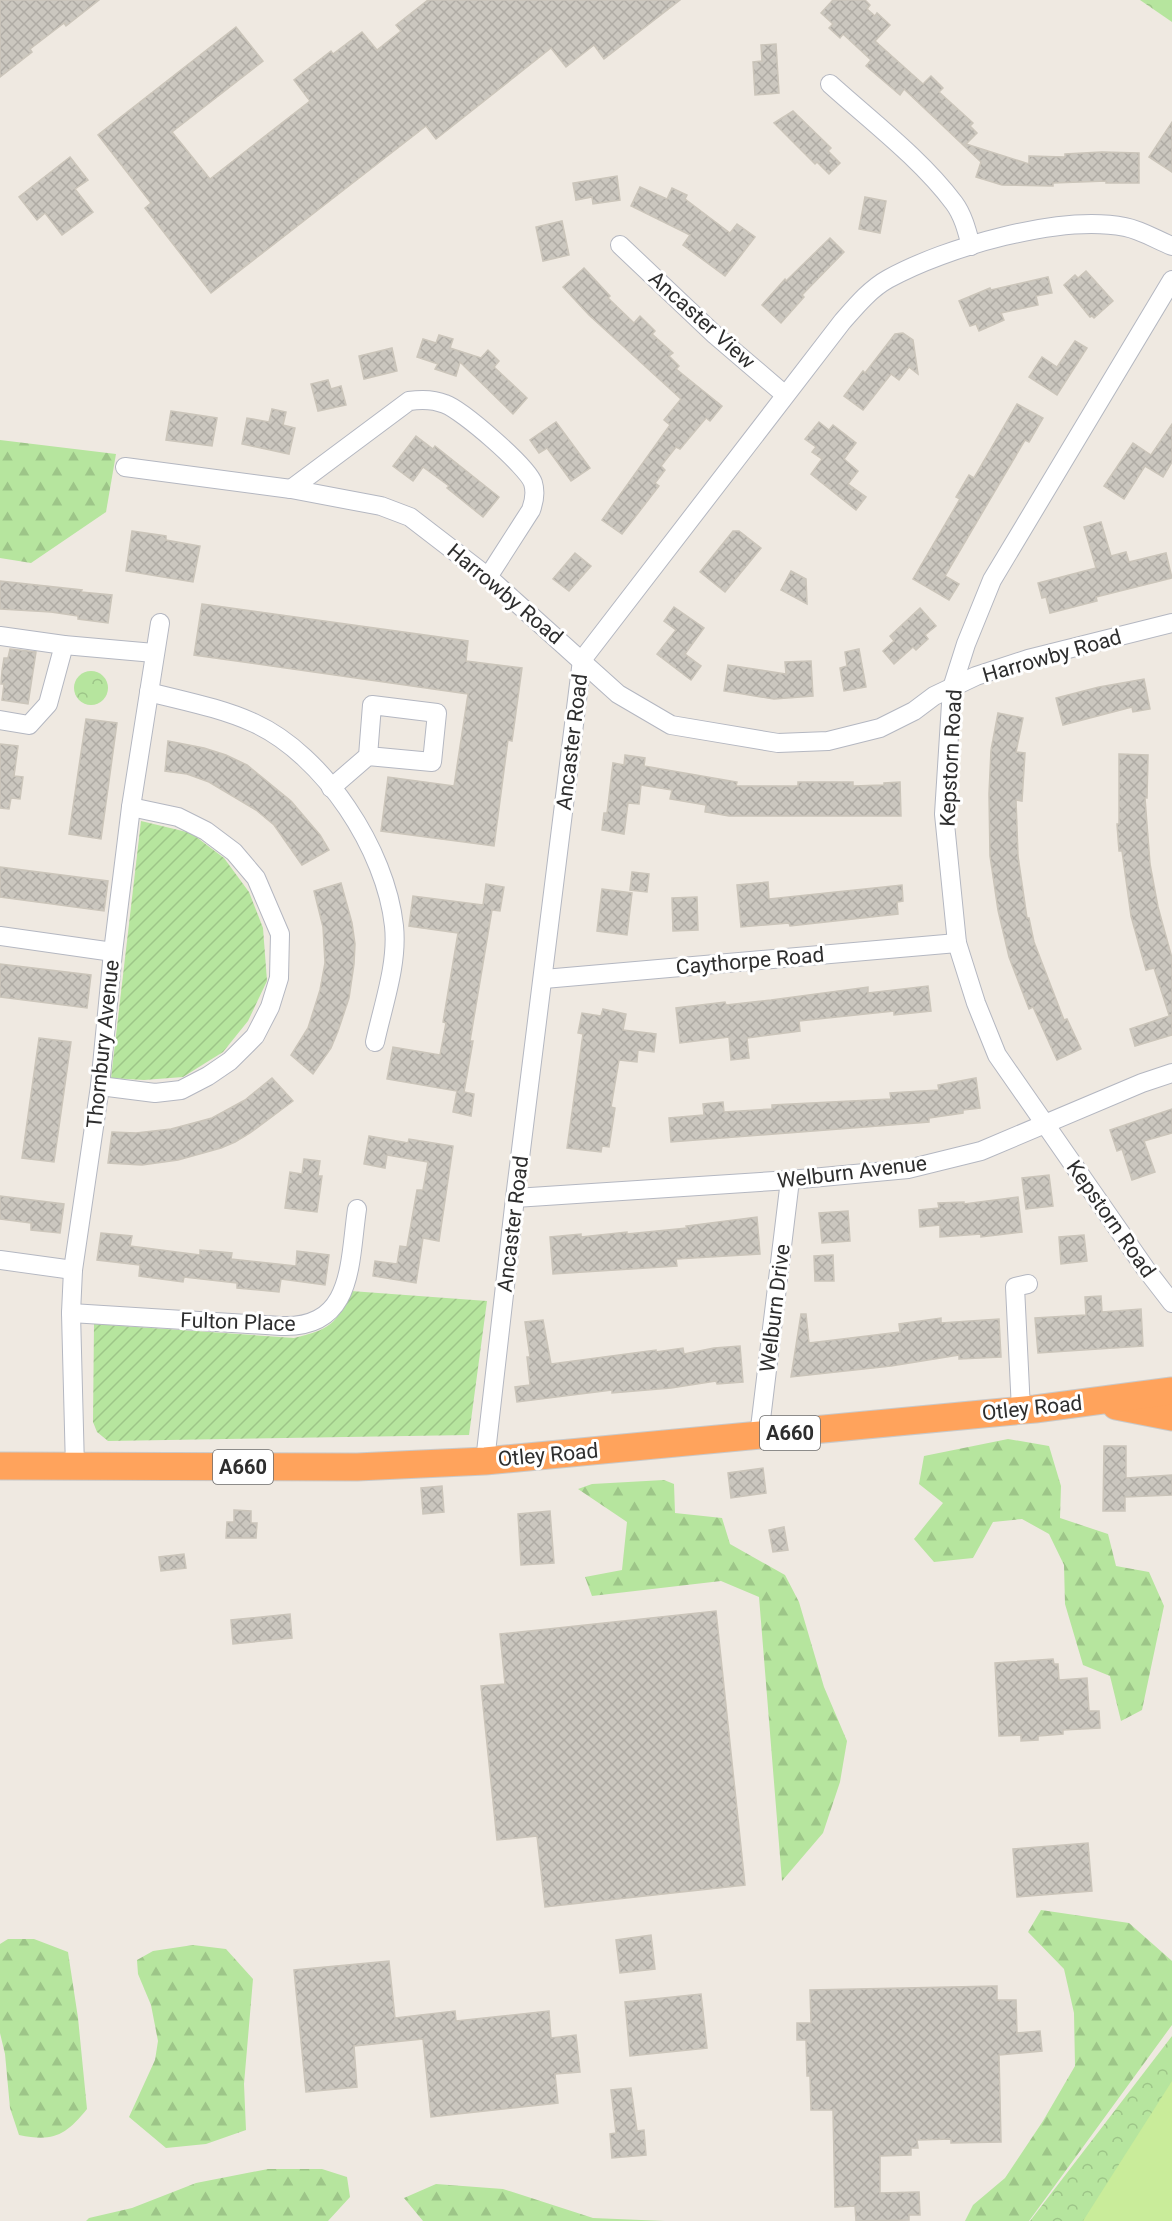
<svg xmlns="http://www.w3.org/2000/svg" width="1172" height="2221" font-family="Roboto,sans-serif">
<defs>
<pattern id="forest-firs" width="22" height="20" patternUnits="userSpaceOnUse" patternTransform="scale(1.5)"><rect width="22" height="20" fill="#b6e59e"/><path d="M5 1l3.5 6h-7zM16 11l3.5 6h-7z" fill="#9dc588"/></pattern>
<pattern id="park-crowns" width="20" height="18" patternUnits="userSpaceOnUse" patternTransform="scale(1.5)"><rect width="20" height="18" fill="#b6e59e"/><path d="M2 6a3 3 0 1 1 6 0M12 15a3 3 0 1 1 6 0" fill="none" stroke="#9dc588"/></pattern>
<pattern id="garden-furrows" width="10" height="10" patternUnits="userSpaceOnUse" patternTransform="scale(1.5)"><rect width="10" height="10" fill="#b6e59e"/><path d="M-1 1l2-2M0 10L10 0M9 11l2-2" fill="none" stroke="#9dc588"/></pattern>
<pattern id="building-cross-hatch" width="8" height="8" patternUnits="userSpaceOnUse" patternTransform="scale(1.5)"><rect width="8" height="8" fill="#cbc7bf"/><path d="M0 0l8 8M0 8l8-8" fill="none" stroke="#afaba4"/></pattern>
</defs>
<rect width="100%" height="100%" fill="#efe9e1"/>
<g fill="url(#forest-firs)">
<polygon points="0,440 116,454 106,512 31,563 0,558"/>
<polygon points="1008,1439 1049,1446 1061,1486 1060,1518 1108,1534 1116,1566 1149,1572 1164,1606 1142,1710 1121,1721 1110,1676 1083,1665 1065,1604 1064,1565 1049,1534 1022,1519 993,1522 973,1558 934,1562 914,1539 943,1503 919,1484 924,1456"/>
<polygon points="664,1480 674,1484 675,1513 722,1518 730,1544 785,1575 799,1602 824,1687 847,1741 840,1782 823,1833 782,1881 759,1597 721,1581 592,1596 585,1577 622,1570 627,1522 578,1489 592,1484"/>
<polygon points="1041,1910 1129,1923 1172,1961 1172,2025 1029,2221 965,2221 973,2205 1005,2178 1043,2121 1075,2066 1074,2013 1064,1969 1028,1932"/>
<path d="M 8,1939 L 34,1939 L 68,1952 L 78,2018 L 87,2109 C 65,2136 53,2142 19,2135 L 10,2108 L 5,2054 L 0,2033 L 0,1944 Z"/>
<polygon points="193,1945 226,1949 253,1979 244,2084 246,2130 206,2144 166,2148 129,2117 155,2060 158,2041 151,2005 138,1974 137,1960 153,1951"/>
<polygon points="268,2169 322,2169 347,2177 350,2197 328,2221 86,2221 89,2218 132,2208 196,2183"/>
<polygon points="436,2184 503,2189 593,2218 665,2221 423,2221 404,2198"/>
</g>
<g fill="url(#park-crowns)">
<polygon points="1140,0 1172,0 1172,22"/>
<circle cx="91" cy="688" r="17"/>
<polygon points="1172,2036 1172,2221 1030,2221"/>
</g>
<g fill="url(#garden-furrows)">
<polygon points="141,821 191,833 224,858 249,892 263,928 267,981 248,1021 223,1052 183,1077 144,1080 111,1078"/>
<path d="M 351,1291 L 487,1301 L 469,1435 L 108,1441 L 97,1432 L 93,1422 L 94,1324 L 294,1338 C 328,1330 337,1325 351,1291 Z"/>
</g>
<polygon fill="#c9ec9a" points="1172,2081 1172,2221 1083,2221"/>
<g fill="url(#building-cross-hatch)" stroke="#cbc5ba" stroke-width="1.5">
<polygon points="0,0 99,0 66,26 64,23 30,49 32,52 0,77"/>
<polygon points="428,0 680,0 604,59 594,45 566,67 551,48 436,139 426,126 211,293 145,208 151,203 98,135 236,27 263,61 172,132 210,179 310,101 294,80 331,51 333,54 362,32 377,50 401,31 396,25"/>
<polygon points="833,0 865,0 870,5 867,9 875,16 877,13 890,25 875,41 923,84 931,76 943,88 939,92 973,123 970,126 977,133 966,144 1029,164 1029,156 1065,157 1065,154 1102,152 1139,153 1139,183 1106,183 1106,181 1053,183 1053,186 1002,185 976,177 981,162 904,89 900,95 866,66 871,60 843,34 840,38 829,28 833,24 821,13"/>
<polygon points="776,44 779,93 755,95 753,62 762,61 761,45"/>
<polygon points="793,111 831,148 828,151 840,163 829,174 817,162 815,164 774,123"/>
<polygon points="1172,122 1172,172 1149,157"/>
<polygon points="70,157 88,180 75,189 93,212 62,235 45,213 37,220 19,197"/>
<polygon points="617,176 620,200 593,204 592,197 576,200 573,183"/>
<polygon points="640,187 667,199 672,188 687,195 685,199 730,233 737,224 755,237 725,276 683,245 690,235 631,206"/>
<polygon points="865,197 886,201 880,233 859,229"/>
<polygon points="562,221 569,255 543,261 536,227"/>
<polygon points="830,238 844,252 802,295 804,297 781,323 762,305 785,279 786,281"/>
<polygon points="584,268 610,296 608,298 634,323 640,316 655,331 652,334 673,353 669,356 679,366 676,369 722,406 710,421 706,418 680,449 676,447 661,466 665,470 655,483 659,486 622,534 602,520 670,425 664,420 681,399 589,315 563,287"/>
<polygon points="1086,271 1113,301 1094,318 1092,316 1090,317 1064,285 1075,275 1078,278"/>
<polygon points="1048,277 1052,293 1036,296 1038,305 1001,313 1004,320 979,331 976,324 970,326 959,301 990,288 991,290"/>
<polygon points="903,333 913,340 918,374 909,367 899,380 891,374 863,410 844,396 863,371 865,373 895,334"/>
<polygon points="439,335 453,339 450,348 481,358 488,350 499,361 494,367 527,398 513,414 460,362 456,376 435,369 438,364 417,357 423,339 436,343"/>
<polygon points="1075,341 1087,348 1057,395 1029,377 1042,357 1057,367"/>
<polygon points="392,348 397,371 364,379 359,356"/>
<polygon points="328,380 331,389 341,386 346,405 318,411 311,384"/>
<polygon points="1017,404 1043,418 1029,442 1025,440 945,576 959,584 949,600 913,579 960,499 956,497 969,475 974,478"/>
<polygon points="272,409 286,412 283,425 295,428 289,454 242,444 247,418 269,422"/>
<polygon points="171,411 217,418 212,446 166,440"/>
<polygon points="556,422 590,468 571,481 547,448 539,453 530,440"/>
<polygon points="819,422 829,430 833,425 856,443 844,459 858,471 848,484 866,497 856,510 811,474 822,459 812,452 816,447 805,439"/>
<polygon points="1172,424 1172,462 1163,477 1145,466 1124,499 1104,486 1133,443 1151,455"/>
<polygon points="416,436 433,449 435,446 499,497 483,517 447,488 449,486 423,467 413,481 393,466"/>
<polygon points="1101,522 1111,556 1126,552 1129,562 1166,553 1172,578 1096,597 1097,601 1050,613 1046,597 1042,598 1038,583 1096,568 1084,527"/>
<polygon points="132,531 166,536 166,540 200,546 193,582 126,571"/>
<polygon points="733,531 739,531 761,548 725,592 700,572"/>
<polygon points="575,553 591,566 569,591 553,579"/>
<polygon points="791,571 806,579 807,604 781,590"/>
<polygon points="0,581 82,590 81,592 112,595 108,623 78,619 78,616 51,612 0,609"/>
<polygon points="202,604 468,641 466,661 522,668 512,741 508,740 494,846 381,831 388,777 454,786 468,694 194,655"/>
<polygon points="674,607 704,628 685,654 701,666 691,680 657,654 676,630 664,621"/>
<polygon points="920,608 936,626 925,635 928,639 916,650 913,647 894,664 883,651 894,641 890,636"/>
<polygon points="10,649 36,652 28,704 2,700 4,684 1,684 2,671 4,658 8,658"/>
<polygon points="859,649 866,687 844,691 840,668 847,666 845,652"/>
<polygon points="811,661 813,696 774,699 724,691 728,665 786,674 785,662"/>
<polygon points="1144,679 1150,709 1133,712 1132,707 1063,725 1056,698 1099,687"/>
<polygon points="998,713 1023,718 1016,752 1025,753 1022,801 1016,800 1018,856 1027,918 1029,918 1034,942 1064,1020 1067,1019 1081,1049 1057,1060 1033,1007 1029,1009 1009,957 998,910 990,856 989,794 991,750"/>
<polygon points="86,719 117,723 101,839 69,834"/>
<polygon points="168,741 204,748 226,755 247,765 291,801 320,835 329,850 302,865 274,825 256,810 209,782 187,774 165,771"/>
<polygon points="0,744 18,746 14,776 23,777 20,799 11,798 9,809 0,808"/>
<polygon points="1119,754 1148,755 1147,798 1145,798 1150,864 1158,907 1172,958 1172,1015 1169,1015 1154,968 1146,970 1131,916 1122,851 1119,851 1117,824 1119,824"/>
<polygon points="625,755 645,758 644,766 737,782 736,786 798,786 798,782 853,782 853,786 884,785 884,783 900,782 901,816 729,816 705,812 706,805 670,799 672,790 641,785 639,804 628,803 624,834 602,830 604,813 607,813 613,763 624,765"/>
<polygon points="0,867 108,881 104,911 0,897"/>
<polygon points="632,872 649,874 647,892 630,890"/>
<polygon points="768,882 769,899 902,885 903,901 897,902 898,914 790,926 789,923 741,927 737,885"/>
<polygon points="341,883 352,923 355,944 354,964 349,998 338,1031 331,1048 313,1074 291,1055 308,1028 320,990 325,963 323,927 314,891"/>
<polygon points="486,884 504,887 500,911 492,910 470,1041 473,1041 464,1092 474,1094 471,1116 453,1112 457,1091 387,1079 393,1047 440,1055 446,1023 443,1022 458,933 409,926 413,896 483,905"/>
<polygon points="602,889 632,893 627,935 597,931"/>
<polygon points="697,897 698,930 673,931 672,898"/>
<polygon points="0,964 91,975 87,1008 0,997"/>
<polygon points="928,986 931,1011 894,1015 894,1011 799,1021 800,1031 747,1038 749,1058 731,1060 729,1037 680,1043 676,1008 725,1002 726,1005 771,1000 868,987 868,993"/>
<polygon points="603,1009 626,1014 623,1030 656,1034 654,1052 638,1050 637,1062 619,1060 611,1107 615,1108 609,1147 602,1146 601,1152 567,1148 583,1034 578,1033 582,1013 601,1016"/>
<polygon points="1172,1015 1172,1035 1135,1046 1130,1029"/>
<polygon points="39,1038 71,1042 54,1162 22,1158"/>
<polygon points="272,1078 293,1101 250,1133 235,1142 221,1148 178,1160 142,1165 108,1163 112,1132 136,1133 171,1129 212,1118 245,1100"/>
<polygon points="976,1078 980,1108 963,1110 963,1113 929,1118 929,1122 671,1142 669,1118 704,1115 703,1104 723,1102 724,1112 772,1109 772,1105 891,1099 890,1093 939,1090 938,1085"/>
<polygon points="1172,1109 1172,1133 1144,1141 1155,1172 1132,1180 1122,1149 1117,1151 1110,1130"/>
<polygon points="369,1136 408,1143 409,1139 453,1146 439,1241 423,1238 416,1283 373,1276 375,1261 397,1264 400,1246 407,1247 417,1190 423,1190 428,1162 387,1155 385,1168 364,1164"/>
<polygon points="304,1159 320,1161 318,1176 322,1176 317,1212 285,1208 290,1172 302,1174"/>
<polygon points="1049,1175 1053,1206 1026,1209 1022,1178"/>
<polygon points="0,1196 64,1204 60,1233 31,1230 31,1223 0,1219"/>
<polygon points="1018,1197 1022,1232 981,1237 981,1234 940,1237 940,1225 920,1227 919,1210 939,1208 938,1203 964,1202 964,1204"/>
<polygon points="848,1211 850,1241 822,1243 819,1213"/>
<polygon points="757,1217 760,1254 676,1259 677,1266 553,1274 550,1237 581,1234 581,1237 627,1232 627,1234 687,1228 686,1226"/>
<polygon points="101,1233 132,1236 130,1246 200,1255 200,1250 232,1253 231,1259 296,1266 297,1251 329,1255 325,1285 281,1279 279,1292 237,1288 237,1283 184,1277 183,1282 139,1276 140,1265 97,1260"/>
<polygon points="1084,1235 1087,1261 1061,1264 1059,1237"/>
<polygon points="833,1255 834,1281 815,1281 814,1256"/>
<polygon points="1101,1296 1102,1312 1141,1309 1143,1346 1038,1353 1035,1318 1086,1315 1085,1297"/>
<polygon points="801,1314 806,1314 809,1343 900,1332 899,1324 941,1318 941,1323 999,1319 1001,1357 959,1359 959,1355 891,1366 791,1377"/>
<polygon points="543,1320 551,1364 656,1350 656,1352 683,1348 684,1354 714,1348 740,1346 743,1382 717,1384 716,1381 671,1388 612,1393 612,1390 517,1402 515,1387 530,1385 527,1357 530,1357 525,1322"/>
<polygon points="1104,1446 1126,1446 1126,1478 1172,1475 1172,1495 1125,1497 1125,1511 1103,1511"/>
<polygon points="763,1468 766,1493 731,1498 728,1473"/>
<polygon points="442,1486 444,1512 423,1514 421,1488"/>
<polygon points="234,1510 251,1511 251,1523 257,1523 256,1538 226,1538 227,1522 234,1522"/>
<polygon points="550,1511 554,1563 521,1565 518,1514"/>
<polygon points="784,1527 788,1550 773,1552 769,1530"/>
<polygon points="184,1554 186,1568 161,1571 159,1557"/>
<polygon points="716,1611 745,1885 545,1907 537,1836 497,1840 481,1686 505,1684 500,1634"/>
<polygon points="290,1614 292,1638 233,1644 231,1620"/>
<polygon points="1053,1659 1054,1664 1058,1664 1059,1680 1087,1678 1089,1711 1099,1711 1100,1728 1063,1730 1063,1734 1038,1736 1038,1740 1021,1741 1021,1735 999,1736 995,1663"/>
<polygon points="1088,1843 1092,1891 1017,1897 1013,1849"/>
<polygon points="651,1935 655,1969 620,1973 616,1940"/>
<polygon points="389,1961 395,2018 455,2011 456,2021 549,2011 551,2038 576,2035 580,2072 555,2074 558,2103 431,2117 423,2039 354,2046 357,2087 306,2092 294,1970"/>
<polygon points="997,1986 997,2000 1016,2000 1017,2033 1040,2031 1042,2051 999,2055 1001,2142 951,2143 951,2139 917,2140 918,2148 911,2148 911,2155 880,2156 880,2193 919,2192 920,2215 909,2215 909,2220 856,2221 855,2206 835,2207 833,2110 811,2110 810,2076 807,2076 806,2040 797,2040 797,2023 811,2023 810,1990"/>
<polygon points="701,1994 707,2048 630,2056 625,2002"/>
<polygon points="631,2088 637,2131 644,2130 646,2155 612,2158 610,2134 616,2133 611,2090"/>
</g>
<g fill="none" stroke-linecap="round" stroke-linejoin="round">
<defs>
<g id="minor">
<path d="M 830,84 C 871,121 921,159 954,203 C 963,215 967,231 971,246"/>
<polyline points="620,245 715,335 784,394"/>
<polyline points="1172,280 992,580 966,644 952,688 944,814 957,943 976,1003 997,1055 1145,1268 1172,1303"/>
<polyline points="125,467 291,489 381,506 410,517 488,577 618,694 671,725 778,743 828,741 880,728 914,711 934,696 976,676 1028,659 1172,623"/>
<path d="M 291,489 L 409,401 C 422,399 433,399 445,404 C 462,410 528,467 533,483 C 536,493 534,502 531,510 L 488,577"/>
<polyline points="0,636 64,645 154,653"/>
<path d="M 149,692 C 184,701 221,708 254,723 C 324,755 386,850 394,926 C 398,964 383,1005 375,1042"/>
<polyline points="0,720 29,725 48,704 64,645"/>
<polyline points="331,788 368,756 372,705 437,713 432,762 368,756"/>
<polyline points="0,936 113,952"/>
<polyline points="544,979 957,943"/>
<polyline points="100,1086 155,1093 181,1090 208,1076 230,1061 255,1036 270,1007 279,978 280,934 256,878 234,852 206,831 178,817 131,807"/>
<polyline points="515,1198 790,1180 908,1169 981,1151 1142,1083 1172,1073"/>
<polyline points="0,1260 73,1270"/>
<path d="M 71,1313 L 281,1326 C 354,1329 349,1263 357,1209"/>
<polyline points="1021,1410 1015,1287 1028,1284"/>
<polyline points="759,1436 790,1180"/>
<path d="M 485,1461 L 515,1198 L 582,660 L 842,322 C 856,306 870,289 888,279 C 946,247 1061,214 1125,227 C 1141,230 1157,240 1172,246"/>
<polyline points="75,1468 71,1313 73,1270 100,1086 113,952 131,807 160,623"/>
</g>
<g id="highway">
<polyline points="1116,1406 1172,1417"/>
<polyline points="0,1466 357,1467 485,1461 1035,1409 1172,1391"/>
</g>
</defs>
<use href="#minor" stroke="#b4b7c1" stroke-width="20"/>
<use href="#highway" stroke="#c9c9c9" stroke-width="29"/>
<use href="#minor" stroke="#fff" stroke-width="18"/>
<use href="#highway" stroke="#ffa35c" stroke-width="27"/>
</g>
<g text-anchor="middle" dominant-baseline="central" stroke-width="6" stroke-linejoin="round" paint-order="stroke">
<g fill="#fff" stroke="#6d6d6d" stroke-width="1.5">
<rect x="760" y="1416" width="60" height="34" rx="4.5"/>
<rect x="213" y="1450" width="60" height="34" rx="4.5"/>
</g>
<g font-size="20" font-weight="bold" fill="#2e2e2e">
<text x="790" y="1433">A660</text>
<text x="243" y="1467">A660</text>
</g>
<g font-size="21" fill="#2e2e2e" stroke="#fff">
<text transform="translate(702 320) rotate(42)">Ancaster View</text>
<text transform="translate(505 594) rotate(40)">Harrowby Road</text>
<text transform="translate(1052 656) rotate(-16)">Harrowby Road</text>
<text transform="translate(572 742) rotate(-83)">Ancaster Road</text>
<text transform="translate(951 758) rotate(-87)">Kepstorn Road</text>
<text transform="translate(750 961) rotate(-5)">Caythorpe Road</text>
<text transform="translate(103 1044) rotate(-84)">Thornbury Avenue</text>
<text transform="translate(852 1172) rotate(-7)">Welburn Avenue</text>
<text transform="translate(1111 1219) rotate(55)">Kepstorn Road</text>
<text transform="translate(513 1224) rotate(-83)">Ancaster Road</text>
<text transform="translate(775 1308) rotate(-83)">Welburn Drive</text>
<text transform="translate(238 1322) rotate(2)">Fulton Place</text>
<text transform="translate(1032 1408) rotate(-6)">Otley Road</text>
<text transform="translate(548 1455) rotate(-5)">Otley Road</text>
</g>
</g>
</svg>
